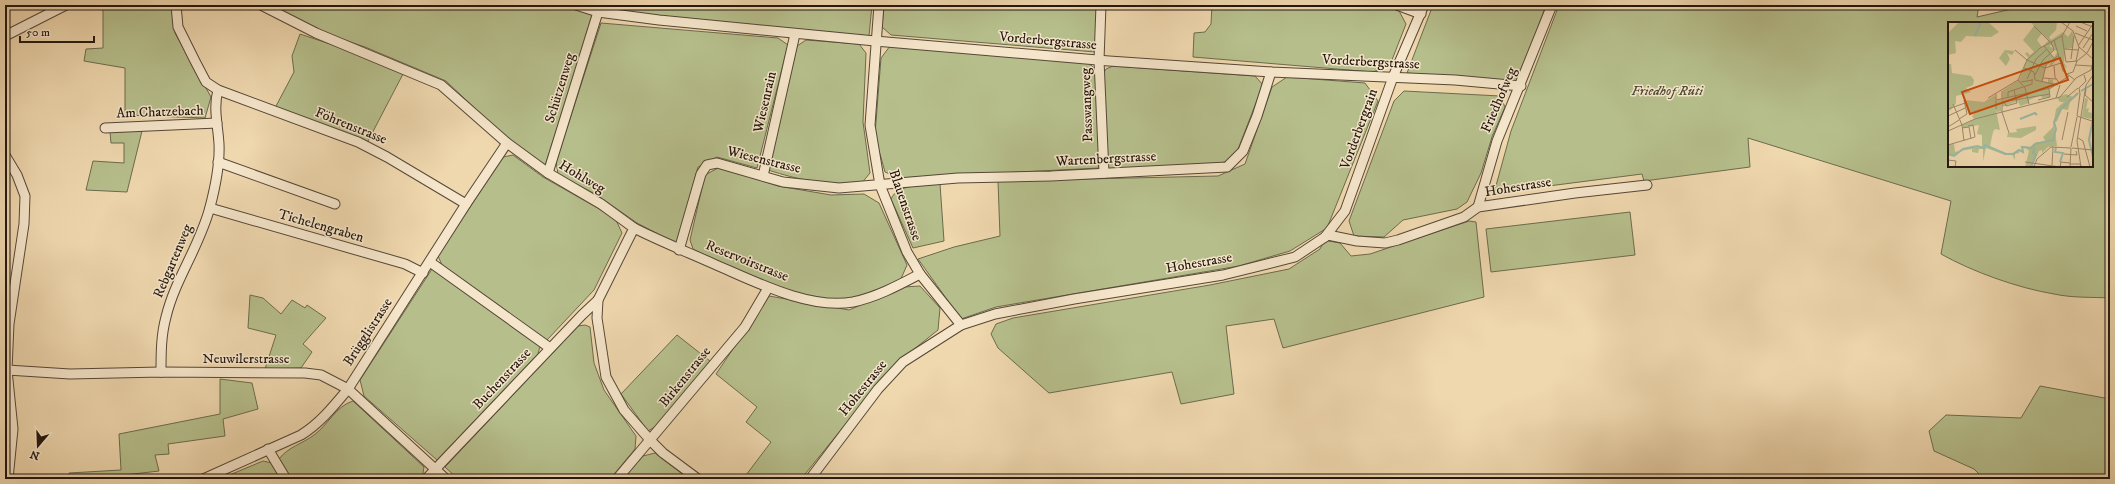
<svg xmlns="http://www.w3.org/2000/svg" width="2115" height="484" font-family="'IM FELL DW Pica',serif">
<rect width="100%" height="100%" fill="#efd7ae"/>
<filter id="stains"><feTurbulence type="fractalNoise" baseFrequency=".005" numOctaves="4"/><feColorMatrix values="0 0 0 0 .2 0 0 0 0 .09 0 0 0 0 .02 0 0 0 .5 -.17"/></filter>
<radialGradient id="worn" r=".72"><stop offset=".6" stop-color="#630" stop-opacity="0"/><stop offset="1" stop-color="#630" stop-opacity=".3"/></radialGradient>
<g fill="#b6bf8c" stroke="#6c6b4e" fill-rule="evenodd">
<polygon points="103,5 173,5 175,33 211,97 205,118 125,115 125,68 84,61 86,49 103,48"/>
<polygon points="269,5 563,5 594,14 545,166 502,134 446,81 365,47 324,33"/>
<polygon points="612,5 872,5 869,36 612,11"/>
<polygon points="884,5 1098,5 1095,52 891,35 882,27"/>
<polygon points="1212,5 1385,5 1398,9 1406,24 1390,65 1373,72 1193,57 1194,33 1205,32 1211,24"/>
<polygon points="1433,5 1546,5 1518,82 1407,73"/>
<path d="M 1559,5 L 1979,5 L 1977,17 L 2029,5 L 2110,5 L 2110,298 C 2092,297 2072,298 2054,294 C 2018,288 1973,272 1941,254 L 1951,201 L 1748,138 L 1750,167 L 1644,181 L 1642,174 L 1494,193 L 1511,131 ZM 1949,23 L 2092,23 L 2092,166 L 1949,166 Z"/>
<polygon points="601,23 778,38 788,45 757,168 717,157 698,167 677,244 637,223 597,195 558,174 556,162"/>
<polygon points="300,34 336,46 403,74 367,143 275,108 294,72 292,56"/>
<path d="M 806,40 L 859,44 L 866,53 L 863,122 L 870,173 L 861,184 C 828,186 799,180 768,170 L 797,46 Z"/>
<polygon points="890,46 1088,63 1097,70 1099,168 899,178 885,172 880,154 874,147 881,58"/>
<polygon points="1113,66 1255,76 1263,85 1238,149 1228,161 1217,164 1107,169 1103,74 1106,69"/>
<polygon points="1287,77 1365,83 1378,101 1327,228 1290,251 1239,266 996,307 961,319 918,259 954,247 1000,236 998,181 1218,176 1245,164 1272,87"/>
<polygon points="1404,91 1500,96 1505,107 1492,137 1481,173 1467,202 1457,209 1403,220 1384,237 1354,236 1349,221 1394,101"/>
<polygon points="142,131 127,192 86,190 93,161 124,163 124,143 111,143 110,132"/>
<polygon points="513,155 543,177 615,218 622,233 594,290 547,340 442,265 438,256 503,157"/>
<path d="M 720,167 L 778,186 L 831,195 L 864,194 L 879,203 L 907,265 L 900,281 C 880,289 859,300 836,299 C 786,298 738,270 693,249 L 690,240 L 705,175 Z"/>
<path d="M 940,184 L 944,241 L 913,248 L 891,199 C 898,183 924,186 940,184 Z"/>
<polygon points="1630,212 1635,255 1491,272 1486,229"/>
<polygon points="1469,221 1476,222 1484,297 1283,348 1274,319 1226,326 1234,394 1181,404 1172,372 1049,393 998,348 991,334 996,324 1013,318 1210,285 1289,269 1320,249 1322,245 1328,241 1340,243 1351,256 1370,254"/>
<polygon points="432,269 540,346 538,354 437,460 364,396 360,380"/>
<polygon points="920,286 940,308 938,330 893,366 801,479 743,479 771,442 746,422 757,407 716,374 769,296 849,310 904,287"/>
<polygon points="250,295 263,298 281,314 292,300 305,308 307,305 326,318 303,344 312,352 301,368 265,369 276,335 248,328"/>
<polygon points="585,325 590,327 594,363 604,390 636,436 635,449 610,479 458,479 445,467 578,326"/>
<polygon points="677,335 710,361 658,425 648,431 621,394"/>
<polygon points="220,379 252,383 258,409 223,419 225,436 168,444 169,454 155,455 159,471 116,476 116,479 69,479 69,473 121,470 119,434 220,414"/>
<polygon points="2040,386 2110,399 2110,479 1984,479 1974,469 1934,451 1929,431 1946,415 2021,418"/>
<path d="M 353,401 L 424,467 L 422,479 L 291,479 L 279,459 C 288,447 302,444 314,435 C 328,425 336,406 353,401 Z"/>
<polygon points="655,453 689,479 623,479 643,456"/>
<polygon points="263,461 272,463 282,479 220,479"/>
</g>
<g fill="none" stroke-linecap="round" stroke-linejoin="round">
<defs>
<g id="street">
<polyline points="261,5 316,33 441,85 507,143 548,173 601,204 634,228 598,300 597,318 606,377 624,410 651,441 663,453 698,479"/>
<polyline points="576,5 598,12 659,20 875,41 1109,61 1271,72 1455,80 1521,86"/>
<polyline points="879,5 870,125 880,185 907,252 920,274 961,325"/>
<polyline points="1101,5 1099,60 1104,173"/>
<polyline points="1397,5 1421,14"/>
<polyline points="5,36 66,5"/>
<polyline points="218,90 358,142 387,157 466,204"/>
<polyline points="105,128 217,123"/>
<polyline points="5,155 17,175 25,196 24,224 9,324 7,370 13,429 8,479"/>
<polyline points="218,162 335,204"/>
<polyline points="548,173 598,12"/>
<polyline points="763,176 795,34"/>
<polyline points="1478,207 1497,141 1552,5"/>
<polyline points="210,208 405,264 423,273"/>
<path d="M 634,228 C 660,241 687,252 714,264 C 754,281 809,310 853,302 C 877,297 899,285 920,274"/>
<polyline points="1325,237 1345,211 1393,77 1424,5"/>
<polyline points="679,250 701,174 707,165 717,163 783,182 839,188 958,178 1051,176 1227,167 1243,151 1257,116 1271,72"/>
<polyline points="430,262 550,348"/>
<polyline points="7,370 70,374 161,372 305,373 321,375 348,389 446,479"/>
<path d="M 161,372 C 161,354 161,335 166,317 C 175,279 200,246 210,207 C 215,188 220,165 219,144 C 218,126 213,108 218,90 L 206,82 L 196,63 L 178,27 L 176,5"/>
<polyline points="268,449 286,479"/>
<path d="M 203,479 L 301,435 C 320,423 333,407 348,389 L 466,204 L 507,143"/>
<polyline points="426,479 582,315 598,300"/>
<polyline points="617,479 745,327 768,288"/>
<polyline points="810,479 878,389 903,362 961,325 995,314 1074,299 1223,275 1295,257 1328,235 1357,241 1385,243 1398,240 1464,217 1478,207 1575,193 1647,185"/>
</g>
</defs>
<use href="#street" stroke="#564737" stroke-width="11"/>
<use href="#street" stroke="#f5e5ca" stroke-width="9"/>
</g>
<g text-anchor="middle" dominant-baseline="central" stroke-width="3" stroke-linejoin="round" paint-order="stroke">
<g font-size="14" fill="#23170f" stroke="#f5e5ca">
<text transform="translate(1048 41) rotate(5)">Vorderbergstrasse</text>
<text transform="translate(1371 62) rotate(3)">Vorderbergstrasse</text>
<text transform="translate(560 88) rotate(-73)">Schützenweg</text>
<text transform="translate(1499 100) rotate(-67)">Friedhofweg</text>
<text transform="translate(765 102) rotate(-77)">Wiesenrain</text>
<text transform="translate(1087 105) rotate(-92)">Passwangweg</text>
<text transform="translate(160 112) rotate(-2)">Am Chatzebach</text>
<text transform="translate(351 126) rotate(22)">Föhrenstrasse</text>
<text transform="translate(1359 129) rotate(-70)">Vorderbergrain</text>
<text transform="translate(1106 159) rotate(-3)">Wartenbergstrasse</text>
<text transform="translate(764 160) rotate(14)">Wiesenstrasse</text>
<text transform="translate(582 177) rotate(31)">Hohlweg</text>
<text transform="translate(1518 187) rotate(-9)">Hohestrasse</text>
<text transform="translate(905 205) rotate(71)">Blauenstrasse</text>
<text transform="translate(321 226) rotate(16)">Tichelengraben</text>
<text transform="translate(173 261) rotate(-67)">Rebgartenweg</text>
<text transform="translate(747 261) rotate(22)">Reservoirstrasse</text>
<text transform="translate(1199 263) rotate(-10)">Hohestrasse</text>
<text transform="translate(368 332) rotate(-57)">Brügglistrasse</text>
<text x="246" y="359">Neuwilerstrasse</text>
<text transform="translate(685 377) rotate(-51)">Birkenstrasse</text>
<text transform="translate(502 379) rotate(-47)">Buchenstrasse</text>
<text transform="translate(863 388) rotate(-51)">Hohestrasse</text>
</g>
<g font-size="14" font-style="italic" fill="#4f4934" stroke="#f5e5ca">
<text x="1667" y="91">Friedhof Rüti</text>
</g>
</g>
<g transform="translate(1948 22)">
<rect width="145" height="145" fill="#efd7ae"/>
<path d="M 11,0 L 40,0 L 51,10 L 43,15 L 18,14 L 13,20 L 7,19 L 8,31 L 0,33 L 0,11 ZM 82,0 L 109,0 L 108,8 L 101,15 L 103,18 L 115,10 L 120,15 L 124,9 L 126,14 L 124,26 L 117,27 L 116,41 L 119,46 L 114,43 L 111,35 L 103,44 L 101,43 L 110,29 L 106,28 L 103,19 L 104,23 L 101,24 L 106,27 L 102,31 L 106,36 L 99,41 L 94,59 L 100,61 L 100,57 L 105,58 L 105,62 L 109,63 L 101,67 L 102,75 L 94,76 L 93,73 L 81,78 L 81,81 L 72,84 L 70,79 L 54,85 L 55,68 L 71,58 L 80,35 L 77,32 L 79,30 L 82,33 L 86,30 L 75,18 L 86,4 L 94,11 L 89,18 L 94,25 L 101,18 ZM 57,28 L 67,29 L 64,33 L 59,31 L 62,37 L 58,44 L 51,36 ZM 0,42 L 3,42 L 4,51 L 23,54 L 26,58 L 25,63 L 18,66 L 23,70 L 8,74 L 8,81 L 2,89 L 0,85 ZM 132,70 L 122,80 L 120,88 L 114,87 L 109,99 L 106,101 L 109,124 L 100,125 L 94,131 L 94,128 L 91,129 L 86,140 L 84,138 L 86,145 L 77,145 L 81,129 L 77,125 L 75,126 L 76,131 L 71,129 L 71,131 L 67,132 L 67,138 L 64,132 L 57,133 L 38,126 L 35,139 L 35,127 L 31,127 L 30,131 L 24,130 L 24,127 L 11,129 L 7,134 L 0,133 L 0,123 L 6,122 L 7,130 L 24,125 L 34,125 L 34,113 L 29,112 L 31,103 L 15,106 L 14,103 L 26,97 L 24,94 L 28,90 L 21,93 L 16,78 L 36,80 L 47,73 L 48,79 L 53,77 L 53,89 L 49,90 L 48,88 L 52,108 L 47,107 L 45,110 L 42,124 L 58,132 L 69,130 L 70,128 L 74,130 L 74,124 L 82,125 L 89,120 L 98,120 L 95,115 L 105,105 L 108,87 L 116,80 L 112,80 L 109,76 L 118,72 L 125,75 ZM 137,76 L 140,77 L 138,87 L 141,86 L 140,90 L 145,91 L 144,97 L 134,95 ZM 88,104 L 88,108 L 73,116 L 59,115 L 60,111 L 69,110 L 68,107 Z" fill="#b6bf8c"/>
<path fill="none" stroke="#9abaa7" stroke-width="2" d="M 27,14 L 33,0M 133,69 L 145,62M 72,97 L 87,91 L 89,93M 145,97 L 141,118 L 145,135M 108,125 L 107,130 L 115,131 L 112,140M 0,132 L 6,134 L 15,127 L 29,124 L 36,126 L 37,123 L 58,132 L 65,132 L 71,128 L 75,130 L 74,125 L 83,126 L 87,122 L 105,118 L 108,107 L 106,100 L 113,87 L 130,71M 83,145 L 88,133 L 85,131 L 87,125"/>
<path fill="none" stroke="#9d8a6e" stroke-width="1" d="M 113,0 L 125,9 L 131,25 L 145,37M 132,0 L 145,5M 86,4 L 102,20M 128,4 L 139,9M 127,11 L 145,18M 114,14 L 118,40 L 129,39M 106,18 L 115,49 L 127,58M 96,24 L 106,36M 130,24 L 145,2M 135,26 L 145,11M 117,27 L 130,28M 67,28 L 79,38 L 97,46 L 113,41M 139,31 L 145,20M 123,37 L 126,14M 128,39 L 131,25M 127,43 L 144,44M 106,44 L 107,55 L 112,62M 76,46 L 86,50 L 87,58 L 110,63M 119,52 L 125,50 L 129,39 L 139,31M 87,53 L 95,38 L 106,28 L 103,20M 95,56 L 108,57M 79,57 L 88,37 L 98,28M 70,58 L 77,66 L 81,82M 73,60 L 85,58M 94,60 L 98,43 L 111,33M 138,67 L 137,73 L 145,80M 54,69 L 54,90 L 61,111M 60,75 L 60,70 L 84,62 L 84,57M 119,75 L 130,66M 40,76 L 70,58 L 79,38 L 92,26 L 114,14 L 122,0M 108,76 L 112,63M 48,78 L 103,66 L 121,54M 90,78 L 102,75 L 101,67M 54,80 L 102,72M 56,80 L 58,84 L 69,81 L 66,68M 5,82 L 14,103 L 16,119M 0,87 L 17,81M 48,87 L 48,72M 0,94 L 17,86M 129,94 L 144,99M 129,94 L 132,72 L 131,66 L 138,59 L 136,53M 11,97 L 19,92 L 16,78M 0,105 L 11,98M 14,106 L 21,105 L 23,117M 0,109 L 27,97 L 112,75 L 128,56 L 143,48 L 145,40M 130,116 L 135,119 L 142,145M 114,118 L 120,90M 0,123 L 27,115 L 25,103 L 20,104M 123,125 L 129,95M 124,126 L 145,128M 116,132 L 129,133 L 128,129M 0,138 L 8,139 L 7,145M 77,140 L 112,145M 122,142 L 132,142 L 133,145M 104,143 L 105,125M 86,145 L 89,137 L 103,125 L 123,126M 112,145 L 113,140 L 122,141M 122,145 L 123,126M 133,145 L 129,119 L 138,63 L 145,53"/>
<path fill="#ca4f0c" fill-opacity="0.15" stroke="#ca4f0c" stroke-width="2" d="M 112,36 L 120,58 L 22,92 L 14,70 Z"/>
<rect width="145" height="145" fill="none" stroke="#23170f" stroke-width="2"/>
</g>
<rect width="2115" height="484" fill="none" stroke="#efd7ae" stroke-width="20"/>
<rect x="6" y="6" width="2103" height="472" fill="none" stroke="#23170f" stroke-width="2"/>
<rect x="10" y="10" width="2095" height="464" fill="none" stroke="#23170f"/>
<g transform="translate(38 446) rotate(199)" stroke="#f5e5ca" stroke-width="3" paint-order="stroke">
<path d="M0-3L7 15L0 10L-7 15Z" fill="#23170f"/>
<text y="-6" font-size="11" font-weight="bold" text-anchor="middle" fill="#23170f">N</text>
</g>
<path d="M20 36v6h74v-6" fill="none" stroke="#23170f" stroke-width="2"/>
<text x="26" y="36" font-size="12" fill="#23170f" stroke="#f5e5ca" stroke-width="3" paint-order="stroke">50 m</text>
<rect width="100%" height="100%" filter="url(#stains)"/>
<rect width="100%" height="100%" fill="url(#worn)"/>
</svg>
